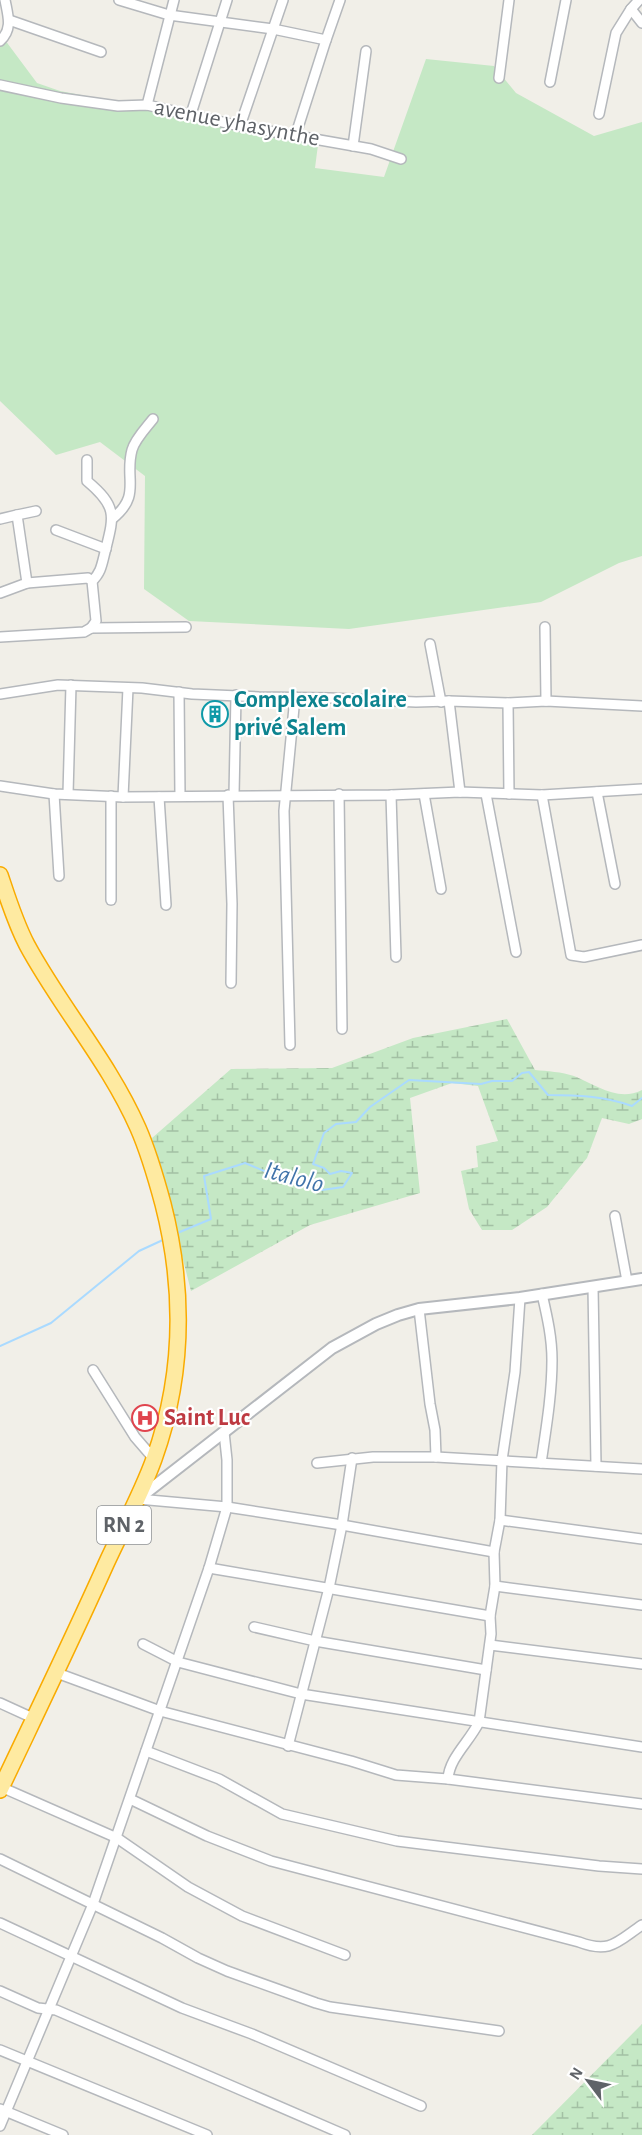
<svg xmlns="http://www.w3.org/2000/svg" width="642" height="2135" font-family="'Alegreya Sans',sans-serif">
<defs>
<pattern id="wetland-marsh" width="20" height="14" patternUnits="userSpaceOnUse" patternTransform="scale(1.5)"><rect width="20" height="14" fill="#c5e8c5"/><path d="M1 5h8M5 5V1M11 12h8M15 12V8" fill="none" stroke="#a3c0a4"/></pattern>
</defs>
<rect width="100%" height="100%" fill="#f1efe8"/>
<polygon fill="#c5e8c5" points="2,36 37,83 60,91 139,106 164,104 319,137 315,168 384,177 426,59 494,66 516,93 594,136 642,122 642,556 619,563 541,602 349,629 189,621 144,589 145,476 100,442 56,455 0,401 0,37"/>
<g fill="url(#wetland-marsh)">
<path d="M 507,1019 L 535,1070 C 547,1071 562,1072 574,1076 C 596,1085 618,1102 642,1090 L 642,1119 L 629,1124 L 602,1118 L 587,1158 L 547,1207 L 512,1230 L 482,1230 L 469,1209 L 461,1171 L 478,1167 L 476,1146 L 498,1141 L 478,1086 L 452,1083 L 410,1098 L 420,1193 L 310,1225 L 191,1291 L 152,1138 L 231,1069 L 332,1068 L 413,1038 Z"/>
<polygon points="642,2024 642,2135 532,2135"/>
</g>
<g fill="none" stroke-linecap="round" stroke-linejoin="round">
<g stroke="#aadaff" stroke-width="2">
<path d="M 175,1234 L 211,1219 L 204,1176 L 245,1163 L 283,1179 L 322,1190 L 343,1187 L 352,1173 L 341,1171 L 330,1174 L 324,1168 L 313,1164 L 324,1133 L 336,1124 L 356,1122 L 370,1107 L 409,1080 L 481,1084 L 492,1081 L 512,1081 L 522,1073 L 529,1072 L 548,1095 C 577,1095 604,1096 632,1106 L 642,1098"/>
<polyline points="0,1346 51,1323 139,1251 165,1239"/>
</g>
<defs>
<g id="minor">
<polyline points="119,0 169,15 273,29 326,40 340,0"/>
<polyline points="639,0 631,9 642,23"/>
<polyline points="9,20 101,52"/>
<path d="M 0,41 C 13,29 8,16 5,0"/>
<polyline points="499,78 509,0"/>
<polyline points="550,82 566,0"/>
<polyline points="0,85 61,98 118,106 147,105 240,126 371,149 401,159"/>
<polyline points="147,105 174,0"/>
<polyline points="191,114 227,0"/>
<polyline points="599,114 616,33 631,9"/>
<polyline points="240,126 283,0"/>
<polyline points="295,137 326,40"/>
<polyline points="353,146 366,51"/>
<path d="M 87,460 L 87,481 C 118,507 114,516 105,552 C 102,564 101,573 92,581"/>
<polyline points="0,519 17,515"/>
<path d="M 112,519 C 142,495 124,479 132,450 C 135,439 146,428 153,419"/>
<polyline points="56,530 106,549"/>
<polyline points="0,593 27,583 17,515 36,511"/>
<polyline points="545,627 546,701"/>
<polyline points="91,628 186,627"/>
<polyline points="0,637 84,632 91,628 96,621 92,581 88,578 27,583"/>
<polyline points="430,644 441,702"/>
<polyline points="179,692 180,796"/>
<polyline points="0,694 58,685 142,688 192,694 259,697 330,698 416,702 449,701 508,703 546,701 642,706"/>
<polyline points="449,701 460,792"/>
<polyline points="508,703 509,794"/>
<polyline points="0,786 54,794 123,797 391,795 460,792 542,795 642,789"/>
<polyline points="597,792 615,884"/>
<polyline points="54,794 59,876"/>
<polyline points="68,794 71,685"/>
<polyline points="339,794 342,1029"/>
<polyline points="424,794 441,889"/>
<polyline points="486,794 516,952"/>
<polyline points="228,795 232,904 231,983"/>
<polyline points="234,795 236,695"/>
<polyline points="391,795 396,957"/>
<polyline points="542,795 571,955 584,957 642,945"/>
<polyline points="111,796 111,900"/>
<polyline points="123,797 128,688"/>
<polyline points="159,797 166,905"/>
<polyline points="290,1045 284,811 295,697"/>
<polyline points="615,1216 627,1281"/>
<polyline points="593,1287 596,1466"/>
<polyline points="419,1309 430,1404 435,1430 436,1457"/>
<polyline points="93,1370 135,1437 154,1459"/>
<polyline points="317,1463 373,1457 436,1457 642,1469"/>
<path d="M 541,1463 C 546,1429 552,1394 552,1360 C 552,1337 547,1316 542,1294"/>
<polyline points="138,1499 227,1507 342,1525 494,1552"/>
<polyline points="500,1520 642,1539"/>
<polyline points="209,1568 490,1616"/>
<polyline points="495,1586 642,1605"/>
<polyline points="254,1627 315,1641 486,1670"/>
<polyline points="143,1644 178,1662 301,1694 642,1747"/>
<polyline points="490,1645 642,1664"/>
<polyline points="57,1673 160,1711 351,1761 396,1775 448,1779 642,1804"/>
<polyline points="0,1703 35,1719"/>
<polyline points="288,1746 329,1588 342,1525 352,1458"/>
<polyline points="146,1751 219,1779 282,1814 397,1841 599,1866 642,1869"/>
<path d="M 448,1779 C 449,1758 470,1741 479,1722 L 491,1634 L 490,1616 L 495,1586 L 494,1552 L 500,1520 L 502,1460 L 515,1372 L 520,1298"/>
<polyline points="1,1787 117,1838 188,1887 242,1916 345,1955"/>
<path d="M 130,1799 L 207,1836 L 271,1861 L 579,1942 C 610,1954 617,1942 642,1925"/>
<polyline points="0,1859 162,1938 198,1958 227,1971 316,2003 330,2007 499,2031"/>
<polyline points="0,1923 182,2008 252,2034 421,2106"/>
<polyline points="0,1991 38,2008 56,2010 345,2135"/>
<polyline points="0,2050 207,2135"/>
<polyline points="0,2109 63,2135"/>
<polyline points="0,2126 93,1904 209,1568 227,1507 227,1460 224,1432"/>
</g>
<polyline id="tertiary" points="138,1499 332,1348 376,1324 398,1315 419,1309 520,1298 642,1279"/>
<path id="trunk" d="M 0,875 C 8,899 15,922 27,945 C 61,1008 109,1062 138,1128 C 149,1153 156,1178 163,1204 C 185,1290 184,1375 154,1459 C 141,1495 122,1529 106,1564 C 72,1640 36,1714 0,1790"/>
</defs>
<use href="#minor" stroke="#b5b8bc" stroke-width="12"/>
<use href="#tertiary" stroke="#b5b8bc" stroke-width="14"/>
<use href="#trunk" stroke="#f9ab00" stroke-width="18"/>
<use href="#minor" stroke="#fff" stroke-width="9"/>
<use href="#tertiary" stroke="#fff" stroke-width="10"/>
<use href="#trunk" stroke="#feeaa1" stroke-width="15"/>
</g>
<defs>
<symbol id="building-ring" viewBox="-11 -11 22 22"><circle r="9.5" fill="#fff" stroke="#0f9aa8" stroke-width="1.5"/><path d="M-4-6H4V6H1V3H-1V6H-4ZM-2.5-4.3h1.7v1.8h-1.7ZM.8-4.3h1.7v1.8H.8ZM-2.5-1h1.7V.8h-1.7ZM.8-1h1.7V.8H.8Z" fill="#0f9aa8"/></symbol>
<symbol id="hospital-ring" viewBox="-11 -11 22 22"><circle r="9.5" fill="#fff" stroke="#e0444e" stroke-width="1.5"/><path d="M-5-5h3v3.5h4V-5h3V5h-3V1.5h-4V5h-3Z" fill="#e0444e"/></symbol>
</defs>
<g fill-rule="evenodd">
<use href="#building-ring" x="200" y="699" width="30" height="30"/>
<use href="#hospital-ring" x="130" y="1403" width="30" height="30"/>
</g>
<g text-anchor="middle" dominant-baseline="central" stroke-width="4.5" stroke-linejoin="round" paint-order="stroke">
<rect fill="#fff" stroke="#8f9295" stroke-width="1.5" x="97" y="1506" width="54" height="38" rx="4.5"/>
<g font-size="22" font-weight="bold" fill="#5f6368">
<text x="124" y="1525">RN 2</text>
</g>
<g font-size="24" fill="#5f6368" stroke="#fff">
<text transform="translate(237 123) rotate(11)">avenue yhasynthe</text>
</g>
<g font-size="24" font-weight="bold" fill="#0d838f" stroke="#fff" text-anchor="start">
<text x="234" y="700">Complexe scolaire<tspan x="234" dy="28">privé Salem</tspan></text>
</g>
<g font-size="24" font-weight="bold" fill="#be3a42" stroke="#fff" text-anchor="start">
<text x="164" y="1418">Saint Luc</text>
</g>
<g font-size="26" font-style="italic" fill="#4174aa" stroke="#fff">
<text transform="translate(294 1177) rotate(15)">Italolo</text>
</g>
</g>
<g transform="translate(588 2081) rotate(302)" stroke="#ffffff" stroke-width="4.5" paint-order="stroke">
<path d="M0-4.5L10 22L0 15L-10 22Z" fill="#5f6368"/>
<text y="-9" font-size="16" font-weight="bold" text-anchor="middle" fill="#5f6368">N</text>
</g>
</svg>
